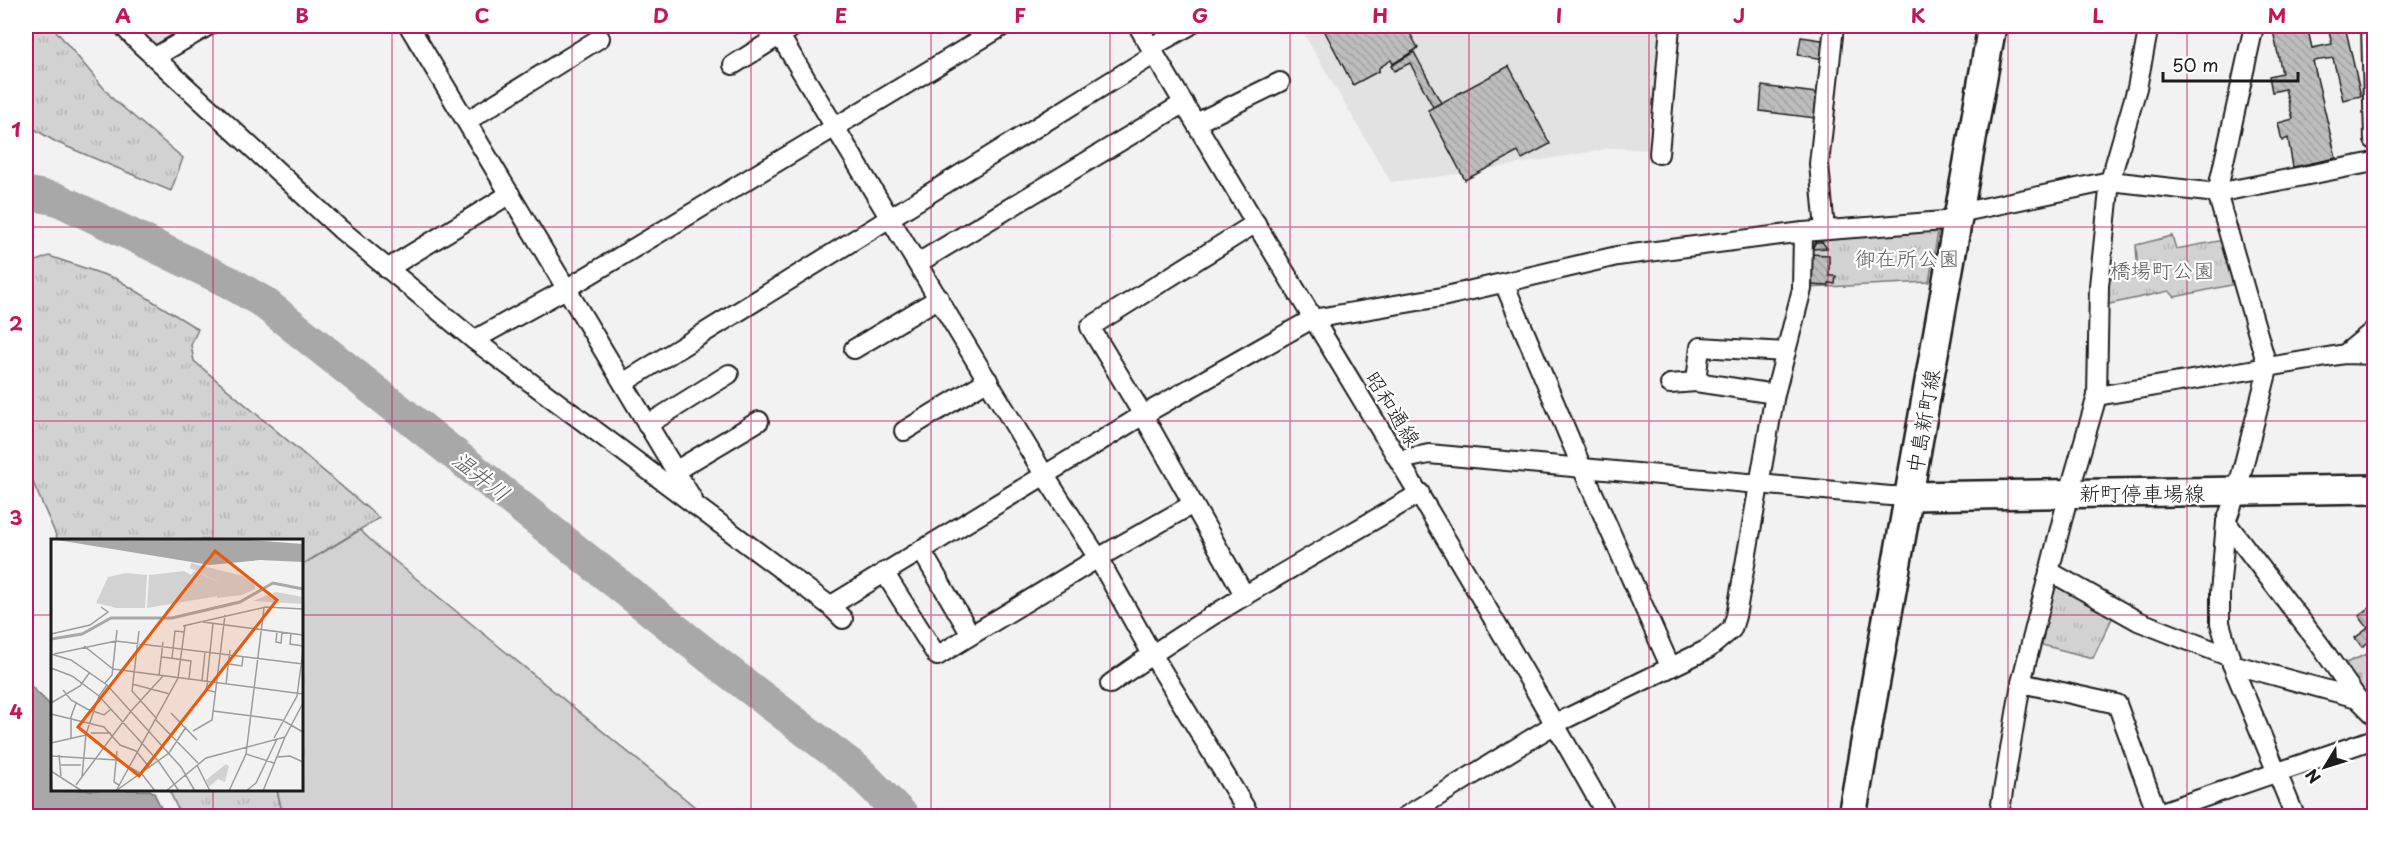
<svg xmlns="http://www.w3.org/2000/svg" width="2400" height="842" font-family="'Playpen Sans','Klee One',sans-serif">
<defs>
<pattern id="cemetery-stones" width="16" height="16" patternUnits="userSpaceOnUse" patternTransform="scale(1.5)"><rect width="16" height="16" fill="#d2d2d2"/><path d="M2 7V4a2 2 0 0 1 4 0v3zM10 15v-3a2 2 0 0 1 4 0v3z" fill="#b4b4b4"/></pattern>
<pattern id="park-tufts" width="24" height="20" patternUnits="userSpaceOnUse" patternTransform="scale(1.5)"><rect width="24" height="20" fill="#d2d2d2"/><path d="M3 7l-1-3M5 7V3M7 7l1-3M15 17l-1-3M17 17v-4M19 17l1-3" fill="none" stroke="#b4b4b4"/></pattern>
<pattern id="building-back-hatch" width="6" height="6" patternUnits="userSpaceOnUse" patternTransform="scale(1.5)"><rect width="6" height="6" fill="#bdbdbd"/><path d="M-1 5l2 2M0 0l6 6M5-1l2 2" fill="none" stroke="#a2a2a2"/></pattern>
</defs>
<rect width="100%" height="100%" fill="#f2f2f2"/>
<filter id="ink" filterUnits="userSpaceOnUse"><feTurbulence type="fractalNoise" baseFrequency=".0167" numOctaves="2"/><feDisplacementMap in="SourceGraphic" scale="12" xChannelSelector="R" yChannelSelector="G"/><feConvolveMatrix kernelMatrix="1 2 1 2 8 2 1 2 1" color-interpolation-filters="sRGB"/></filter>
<g filter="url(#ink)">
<g fill="#e2e2e2">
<polygon points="136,26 193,26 158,46 153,45"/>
<polygon points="1299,26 1666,26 1656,150 1613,148 1460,174 1391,182"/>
</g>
<polygon fill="url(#cemetery-stones)" stroke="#777" stroke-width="1.5" points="2374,651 2374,705 2341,665"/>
<g fill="url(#park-tufts)" stroke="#777" stroke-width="1.5">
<polygon points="26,26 52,26 113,99 183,158 171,191 56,142 26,124"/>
<polygon points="1933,227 1938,232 1929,282 1806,288 1807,239"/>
<polygon points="2172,236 2176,249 2224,240 2236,284 2175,297 2169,291 2105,305 2108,279 2138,276 2136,245"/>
<polygon points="49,256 117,279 198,329 191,345 194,361 379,518 302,565 302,540 58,540 26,466 26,265"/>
<polygon points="2060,583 2115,612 2093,658 2042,645 2053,587"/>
<polygon points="169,790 277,790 283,816 181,816"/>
</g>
<polygon fill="#d2d2d2" stroke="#777" stroke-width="1.5" points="360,530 379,548 706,816 283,816 277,790 302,790 302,565"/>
<polygon fill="#a8a8a8" stroke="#707070" stroke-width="1.5" points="26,681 52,707 52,790 150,790 154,793 165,816 26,816"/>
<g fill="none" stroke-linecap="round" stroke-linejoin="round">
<polyline stroke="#a8a8a8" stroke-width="33" points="26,193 57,199 229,282 263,302 721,666 856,769 903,816"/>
</g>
<g fill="url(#building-back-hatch)" stroke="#1c1c1c" stroke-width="1.5">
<polygon points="1322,26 1406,26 1418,48 1393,64 1391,60 1379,68 1379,71 1353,85"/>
<polygon points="2272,26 2307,26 2312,48 2332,44 2328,26 2345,26 2361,96 2343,100 2333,58 2313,61 2336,158 2293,167 2288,138 2282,141 2278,123 2293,119 2285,89 2272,92 2269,76 2282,73"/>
<polygon points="1801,37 1828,41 1825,59 1798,55"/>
<polygon points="1414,52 1441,103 1433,107 1410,63 1394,71 1391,66"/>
<polygon points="1509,66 1550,144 1522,159 1518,152 1465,180 1428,110"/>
<polygon points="1762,86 1816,93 1815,118 1760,111"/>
<polygon points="1816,242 1822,242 1827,248 1812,249"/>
<polygon points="1810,254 1829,255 1829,276 1836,276 1835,284 1829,283 1829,286 1809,285"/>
<polygon points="2374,604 2374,638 2362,647 2355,638 2368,628 2359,616"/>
</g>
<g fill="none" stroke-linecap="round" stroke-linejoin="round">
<defs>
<g id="street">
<polyline points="123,26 140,44 340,229 474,340 830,606 843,619"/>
<polyline points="409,26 693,500"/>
<polyline points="774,26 1045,476 1098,558 1152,654 1250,816"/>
<path d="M 1138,26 C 1293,290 1457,549 1607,816"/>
<polyline points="2254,26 2217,193 2268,369 2237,491 2226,522 2220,593 2220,623 2232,664 2295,816"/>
<polyline points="2371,26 2374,140"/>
<polyline points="1151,47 1189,26"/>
<polyline points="155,57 208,26"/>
<polyline points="733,65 795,26"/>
<polyline points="467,121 600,38"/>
<polyline points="1196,123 1280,82"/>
<polyline points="1659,154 1670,26"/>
<polyline points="1825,230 1819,164 1834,26"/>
<polyline points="918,263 1184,103"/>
<polyline points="387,269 510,194"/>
<polyline points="1504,283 1583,470 1670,666"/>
<polyline points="474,340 566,289 1003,26"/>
<polyline points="854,349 939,298"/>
<polyline points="2345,354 2374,330"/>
<polyline points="1696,382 1700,347 1786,352"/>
<polyline points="623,383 1155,54"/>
<polyline points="1670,384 1696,382 1775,394"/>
<polyline points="2097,396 2345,354 2374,355"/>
<polyline points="647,425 729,374"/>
<polyline points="904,431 988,380"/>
<polyline points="1400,460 1429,454 1890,496 1909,496"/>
<polyline points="675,471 759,421"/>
<polyline points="2226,522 2320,645 2357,698"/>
<polyline points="921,550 971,635"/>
<polyline points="2049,571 2138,621 2230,657"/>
<polyline points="884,572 937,656 1098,558 1193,504"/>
<polyline points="1245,596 1143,415 1090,327 1256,223"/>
<polyline points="830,606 1143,415 1312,319 1442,297 1617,256 1803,232 1944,221 1959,213 2110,181 2217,193 2374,162"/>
<polyline points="2232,664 2357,698 2374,715"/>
<polyline points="2021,683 2117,704 2158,816"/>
<path d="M 1110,684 C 1208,613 1315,555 1420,493"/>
<polyline points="1406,816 1555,724 1708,649 1732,629 1736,616 1775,394 1802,289 1803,232"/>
<polyline points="1999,816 2021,683 2069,493 2097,396 2099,286 2110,181 2137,88 2149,26"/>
<polyline points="2150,816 2374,739"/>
</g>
<g id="secondary">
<polyline points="1909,496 2374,489"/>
<polyline points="1852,816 1992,26"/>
</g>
</defs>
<use href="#street" stroke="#1c1c1c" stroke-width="22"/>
<use href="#secondary" stroke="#1c1c1c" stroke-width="32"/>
<use href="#street" stroke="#fff" stroke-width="18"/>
<use href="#secondary" stroke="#fff" stroke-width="27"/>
</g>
</g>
<path fill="none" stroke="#c2185b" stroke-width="1.5" stroke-opacity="0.55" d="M 213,26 L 213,540M 392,26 L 392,816M 572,26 L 572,816M 751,26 L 751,816M 931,26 L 931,816M 1110,26 L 1110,816M 1290,26 L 1290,816M 1469,26 L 1469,816M 1649,26 L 1649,816M 1828,26 L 1828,816M 2008,26 L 2008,816M 2187,26 L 2187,816M 26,227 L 2374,227M 26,421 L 2374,421M 26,615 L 52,615M 302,615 L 2374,615M 213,790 L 213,816"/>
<g text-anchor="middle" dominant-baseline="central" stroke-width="4.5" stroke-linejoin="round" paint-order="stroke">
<g font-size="21" fill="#5c5c5c" stroke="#fff">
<text x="1907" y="257">御在所公園</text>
<text x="2162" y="269">橋場町公園</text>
</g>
<g font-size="21" fill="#1c1c1c" stroke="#fff">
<text transform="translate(1394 408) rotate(58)">昭和通線</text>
<text transform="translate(1922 421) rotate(-80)">中島新町線</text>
<text x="2142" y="492">新町停車場線</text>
</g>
<g font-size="22" font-style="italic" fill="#5b5b5b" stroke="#fff">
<text transform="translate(482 475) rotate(38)">温井川</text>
</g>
</g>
<g transform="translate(51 539)">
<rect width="252" height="252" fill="#f2f2f2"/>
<path d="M 175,225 L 178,227 L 174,243 L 167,240 L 158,248 L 155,241 Z" fill="#d2d2d2"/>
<path d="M 140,24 L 204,40 L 204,50 L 191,56 L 166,59 L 168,43 L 139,29 ZM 225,53 L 252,58 L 252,65 L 202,62 Z" fill="#d2d2d2"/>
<path d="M 133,32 L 140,36 L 144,32 L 168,43 L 167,57 L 96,69 L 98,36 ZM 75,34 L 96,36 L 94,69 L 66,69 L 45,64 L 57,38 Z" fill="#d2d2d2"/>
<path d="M 0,0 L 187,0 L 252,5 L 252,23 L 209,21 L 159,26 Z" fill="#a8a8a8"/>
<path fill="none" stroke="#a8a8a8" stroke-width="3" d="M 0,100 L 31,95 L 60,79 L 121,79 L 189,63 L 222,44 L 252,50"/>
<path fill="none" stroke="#9c9c9c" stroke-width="1.5" d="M 152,83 L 252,96M 132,87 L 215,68 L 252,70M 88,92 L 81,152 L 106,180M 226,92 L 225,103 L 230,104 L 231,93M 240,94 L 239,105 L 252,107M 0,95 L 39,86 L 57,73 L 50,68M 33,107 L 62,130 L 252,155M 0,115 L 20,121 L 56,146 L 130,228 L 144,252M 3,115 L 65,102 L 252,125M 111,118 L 140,122 L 138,140M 121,119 L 124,92 L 133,93M 178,125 L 191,127 L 192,117M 0,129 L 21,137 L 48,157 L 108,223 L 128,252M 0,135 L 0,171M 108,137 L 112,103M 151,142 L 154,113M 156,142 L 162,84M 157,142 L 155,151 L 164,153M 54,144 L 61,136 L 66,91M 81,145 L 119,155M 175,145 L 179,111M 12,151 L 20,161 L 36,170 L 53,176 L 60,170M 0,164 L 29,147 L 39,133M 80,172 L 112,137M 162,172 L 231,181 L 252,193M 120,174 L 146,201M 0,175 L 53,188 L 69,206 L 85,212 L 99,229M 105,181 L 147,224M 142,192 L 161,181 L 174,76M 40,194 L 60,194M 223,199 L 246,157 L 252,112M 20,200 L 20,178 L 25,164M 0,204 L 35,196M 66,212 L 63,243 L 68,246M 195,215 L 223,224M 8,216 L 10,237M 0,217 L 66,221 L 91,235 L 104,252M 226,218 L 239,217 L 252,223M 10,226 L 30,226M 146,226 L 159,252M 0,232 L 31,252M 0,233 L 1,252M 31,238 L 35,195 L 48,157 L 56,146M 25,246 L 80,172M 66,251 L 118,214 L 135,188M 65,252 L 127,139 L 134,87M 115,252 L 155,219 L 234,198 L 252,164M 178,252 L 195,215 L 213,69M 195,252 L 205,244 L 226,200M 212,252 L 234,198"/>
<path fill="#e8590c" fill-opacity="0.15" stroke="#e8590c" stroke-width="3" d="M 164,12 L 226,61 L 88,237 L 27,188 Z"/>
<rect width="252" height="252" fill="none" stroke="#1c1c1c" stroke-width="3"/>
</g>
<rect width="2400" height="842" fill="none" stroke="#fff" stroke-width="66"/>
<g transform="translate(2325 767) rotate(232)" stroke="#ffffff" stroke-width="4.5" paint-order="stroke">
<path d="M0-4.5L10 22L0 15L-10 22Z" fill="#1c1c1c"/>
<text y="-9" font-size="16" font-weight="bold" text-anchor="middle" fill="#1c1c1c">N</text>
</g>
<path d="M2163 72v9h135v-9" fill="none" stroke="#1c1c1c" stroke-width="3"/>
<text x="2172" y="72" font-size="18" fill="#1c1c1c" stroke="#ffffff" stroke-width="4.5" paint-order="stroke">50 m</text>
<rect x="33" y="33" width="2334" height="776" fill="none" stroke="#c2185b" stroke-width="2"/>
<g font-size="20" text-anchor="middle" font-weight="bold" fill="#c2185b">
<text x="123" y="23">A</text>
<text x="302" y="23">B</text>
<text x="482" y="23">C</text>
<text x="661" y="23">D</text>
<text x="841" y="23">E</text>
<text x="1020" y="23">F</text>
<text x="1200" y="23">G</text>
<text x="1380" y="23">H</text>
<text x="1559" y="23">I</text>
<text x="1739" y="23">J</text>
<text x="1918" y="23">K</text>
<text x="2098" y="23">L</text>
<text x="2277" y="23">M</text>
<text x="16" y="137">1</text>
<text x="16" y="331">2</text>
<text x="16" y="525">3</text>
<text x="16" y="719">4</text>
</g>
</svg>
